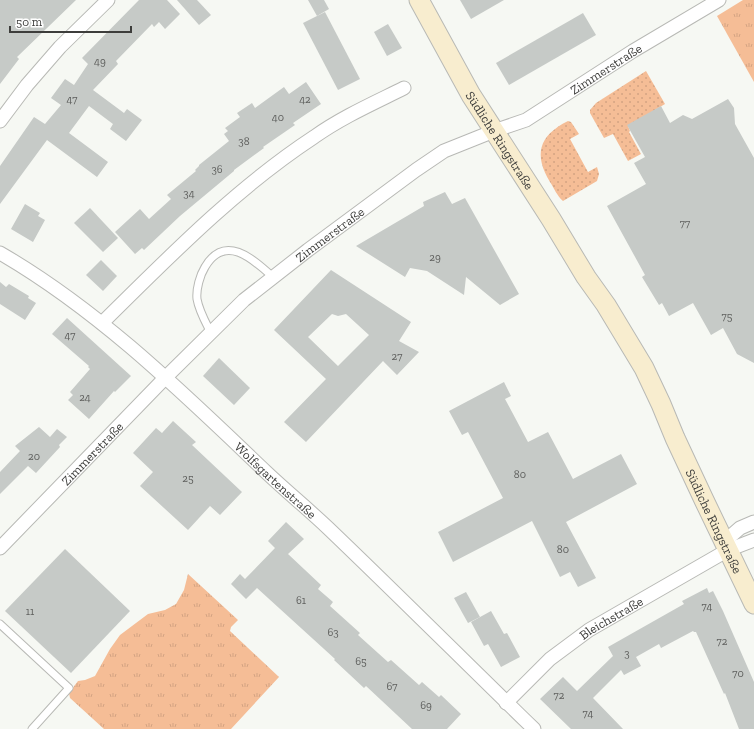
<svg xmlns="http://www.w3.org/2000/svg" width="754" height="729" font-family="'Zilla Slab',serif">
<defs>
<pattern id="grass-dots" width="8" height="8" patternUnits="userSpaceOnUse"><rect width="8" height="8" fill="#f5bd96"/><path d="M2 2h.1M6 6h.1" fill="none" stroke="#d3a382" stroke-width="1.8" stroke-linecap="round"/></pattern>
<pattern id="park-tufts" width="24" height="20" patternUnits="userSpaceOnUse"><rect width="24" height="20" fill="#f5bd96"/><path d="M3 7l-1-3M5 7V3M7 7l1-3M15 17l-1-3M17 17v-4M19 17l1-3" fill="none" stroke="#d3a382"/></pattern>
</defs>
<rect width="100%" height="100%" fill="#f6f8f3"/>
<g fill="url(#grass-dots)">
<polygon points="646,71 665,104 628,126 630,131 629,132 641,154 628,161 613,134 604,138 590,113 590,110 596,103"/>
<path d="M 568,121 L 571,122 L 579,134 L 570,139 L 588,172 L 597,167 L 599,174 L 597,181 L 563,201 C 557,196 554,188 550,182 C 534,155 538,136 568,121 Z"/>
</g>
<g fill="url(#park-tufts)">
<polygon points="743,0 754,0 754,82 717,16"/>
<polygon points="188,574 238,620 231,627 230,631 279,677 231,729 104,729 70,698 69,693 78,681 85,680 95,676 110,649 120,635 148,614 165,610 176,604 184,590"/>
</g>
<g fill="#c6cac7" fill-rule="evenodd">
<polygon points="0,0 76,0 17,57 19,59 0,84"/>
<polygon points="139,0 167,0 180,14 165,29 159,22 154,27 152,24 116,61 118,64 93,90 124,113 127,109 142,120 126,141 110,129 113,124 89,106 69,133 108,162 97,177 47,140 0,204 0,166 34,117 45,124 61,105 51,98 65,79 74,85 88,64 82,58"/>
<polygon points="177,0 197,0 211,15 199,25"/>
<polygon points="308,0 324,0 329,9 317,16"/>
<polygon points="460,0 504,0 471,19"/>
<polygon points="325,12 360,79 338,90 303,23"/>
<polygon points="583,13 596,35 509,85 496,63"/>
<polygon points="388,24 402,48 387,56 374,32"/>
<polygon points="306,82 321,104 293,123 295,125 263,147 264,148 234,170 234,171 180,216 144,250 142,248 135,254 115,232 140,209 149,219 171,199 167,195 196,171 195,170 199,166 199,165 229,141 224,134 228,131 225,128 240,117 237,113 252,103 255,108 284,87 289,94"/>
<polygon points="728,99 734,108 735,124 754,158 754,363 737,354 723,328 711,335 693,303 669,316 662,303 659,305 642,277 645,275 607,206 646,184 634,163 645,157 627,125 661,106 670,123 683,115 692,119"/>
<polygon points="445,192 452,204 465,198 519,294 500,305 466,277 464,295 427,271 410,268 405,277 356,246 424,206 423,202"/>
<polygon points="25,204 40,213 38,216 45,220 33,242 11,229"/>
<polygon points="90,208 118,238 103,252 74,223"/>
<polygon points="101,260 117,276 103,291 86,275"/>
<path d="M 331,270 L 411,322 L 399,341 L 419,352 L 397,375 L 383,361 L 306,442 L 284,422 L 326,379 L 274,330 ZM 332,314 L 338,316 L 346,314 L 369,335 L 338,366 L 308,337 Z"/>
<polygon points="0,282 6,287 9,284 29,296 28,298 36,303 25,320 0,304"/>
<polygon points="67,318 131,376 115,392 114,391 89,419 68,400 73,395 70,392 90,369 88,367 89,366 52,334"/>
<polygon points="219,358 250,388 234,405 203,376"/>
<polygon points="504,382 511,396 505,399 528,442 548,432 573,479 621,454 637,484 566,522 596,578 578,587 570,572 560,577 532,521 453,562 438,532 503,498 468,432 462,435 449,411"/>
<polygon points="173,421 196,442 192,445 242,492 220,515 210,506 188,530 140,486 153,472 133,453 156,428 162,433"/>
<polygon points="39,427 50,437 57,429 67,437 59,445 60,447 36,473 28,466 0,494 0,472 20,451 15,446"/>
<polygon points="286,522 304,539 288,554 321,585 318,589 333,602 330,606 360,633 358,635 388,662 391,660 419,685 422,682 439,697 441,695 461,714 447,729 412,729 366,686 364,688 334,660 335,659 257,588 246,599 231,584 240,574 245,579 275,548 268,541"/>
<polygon points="65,549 130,611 71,673 5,611"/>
<polygon points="707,588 709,593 713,591 723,611 754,682 754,729 739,729 725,693 724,694 696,632 694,632 693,631 661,648 659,644 636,657 641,666 624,675 621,670 593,698 623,729 571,729 540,699 563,677 577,691 613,656 608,647 684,604 682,601"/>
<polygon points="466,592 480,617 468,623 454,598"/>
<polygon points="491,611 504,634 507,633 520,657 501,667 488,644 484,646 471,622"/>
</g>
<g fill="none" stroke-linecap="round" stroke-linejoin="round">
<defs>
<g id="lane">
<path d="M 211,333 C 206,323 199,311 197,299 C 196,289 200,275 205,267 C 225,233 253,259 273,277"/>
<polyline points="0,624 69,688 32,729"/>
</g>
<g id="street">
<polyline points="0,121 27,85 60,47 108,0"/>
<path id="s1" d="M 0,253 C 100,311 183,393 266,472 C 286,491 308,509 328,528 C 397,594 465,662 534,729"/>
<path d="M 102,323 C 169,257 235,189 314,137 C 342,117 374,103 404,88"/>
<polyline points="724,542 740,528 754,522"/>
<path id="s2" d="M 0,548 L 165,378 L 244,300 L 308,250 L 416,170 L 444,151 L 494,131 L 526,120 L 633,51 L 719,0"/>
<path id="s3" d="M 506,703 L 550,659 L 589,630 L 728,550 L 754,540"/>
</g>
<g id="secondary">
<path id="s4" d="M 419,0 L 471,95 L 551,219 L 586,277 L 606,305 L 644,368 L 661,404 L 675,438 L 704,500 L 754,604"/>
</g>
</defs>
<use href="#lane" stroke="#b8b9b5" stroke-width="9"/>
<use href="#street" stroke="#b8b9b5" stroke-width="15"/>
<use href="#secondary" stroke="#b8b9b5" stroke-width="21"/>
<use href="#lane" stroke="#fff" stroke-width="7"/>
<use href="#street" stroke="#fff" stroke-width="13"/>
<use href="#secondary" stroke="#f8edcf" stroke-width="19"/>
</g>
<g text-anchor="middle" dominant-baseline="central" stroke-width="3.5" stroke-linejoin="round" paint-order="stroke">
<g font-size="11" fill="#5f605e">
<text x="100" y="61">49</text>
<text x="72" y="99">47</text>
<text x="305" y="99">42</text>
<text x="278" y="117">40</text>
<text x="244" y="141">38</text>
<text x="217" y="169">36</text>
<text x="189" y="193">34</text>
<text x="685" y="223">77</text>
<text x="435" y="257">29</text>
<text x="727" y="316">75</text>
<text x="70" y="335">47</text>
<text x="397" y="356">27</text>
<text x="85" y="397">24</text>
<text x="34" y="456">20</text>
<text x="520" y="474">80</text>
<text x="188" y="478">25</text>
<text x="563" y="549">80</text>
<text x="301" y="600">61</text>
<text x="707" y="606">74</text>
<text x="30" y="611">11</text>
<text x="333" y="632">63</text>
<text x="722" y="641">72</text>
<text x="627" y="653">3</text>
<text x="361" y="661">65</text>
<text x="738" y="673">70</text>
<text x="392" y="686">67</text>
<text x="559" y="695">72</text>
<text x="426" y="705">69</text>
<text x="588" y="713">74</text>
</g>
<g font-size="13" fill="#3d3d3b" stroke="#fff">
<text stroke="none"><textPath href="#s2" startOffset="780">Zimmerstraße</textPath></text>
<text stroke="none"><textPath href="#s4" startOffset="162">Südliche Ringstraße</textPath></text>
<text stroke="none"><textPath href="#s2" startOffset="456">Zimmerstraße</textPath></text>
<text stroke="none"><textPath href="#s2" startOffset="132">Zimmerstraße</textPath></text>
<text stroke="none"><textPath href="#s1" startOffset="358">Wolfsgartenstraße</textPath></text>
<text stroke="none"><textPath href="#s4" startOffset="600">Südliche Ringstraße</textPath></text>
<text stroke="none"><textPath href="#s3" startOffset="136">Bleichstraße</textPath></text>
</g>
</g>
<path d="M10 26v6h121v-6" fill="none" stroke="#3d3d3b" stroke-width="2"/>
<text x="16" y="26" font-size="12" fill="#3d3d3b" stroke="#ffffff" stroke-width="3" paint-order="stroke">50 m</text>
</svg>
